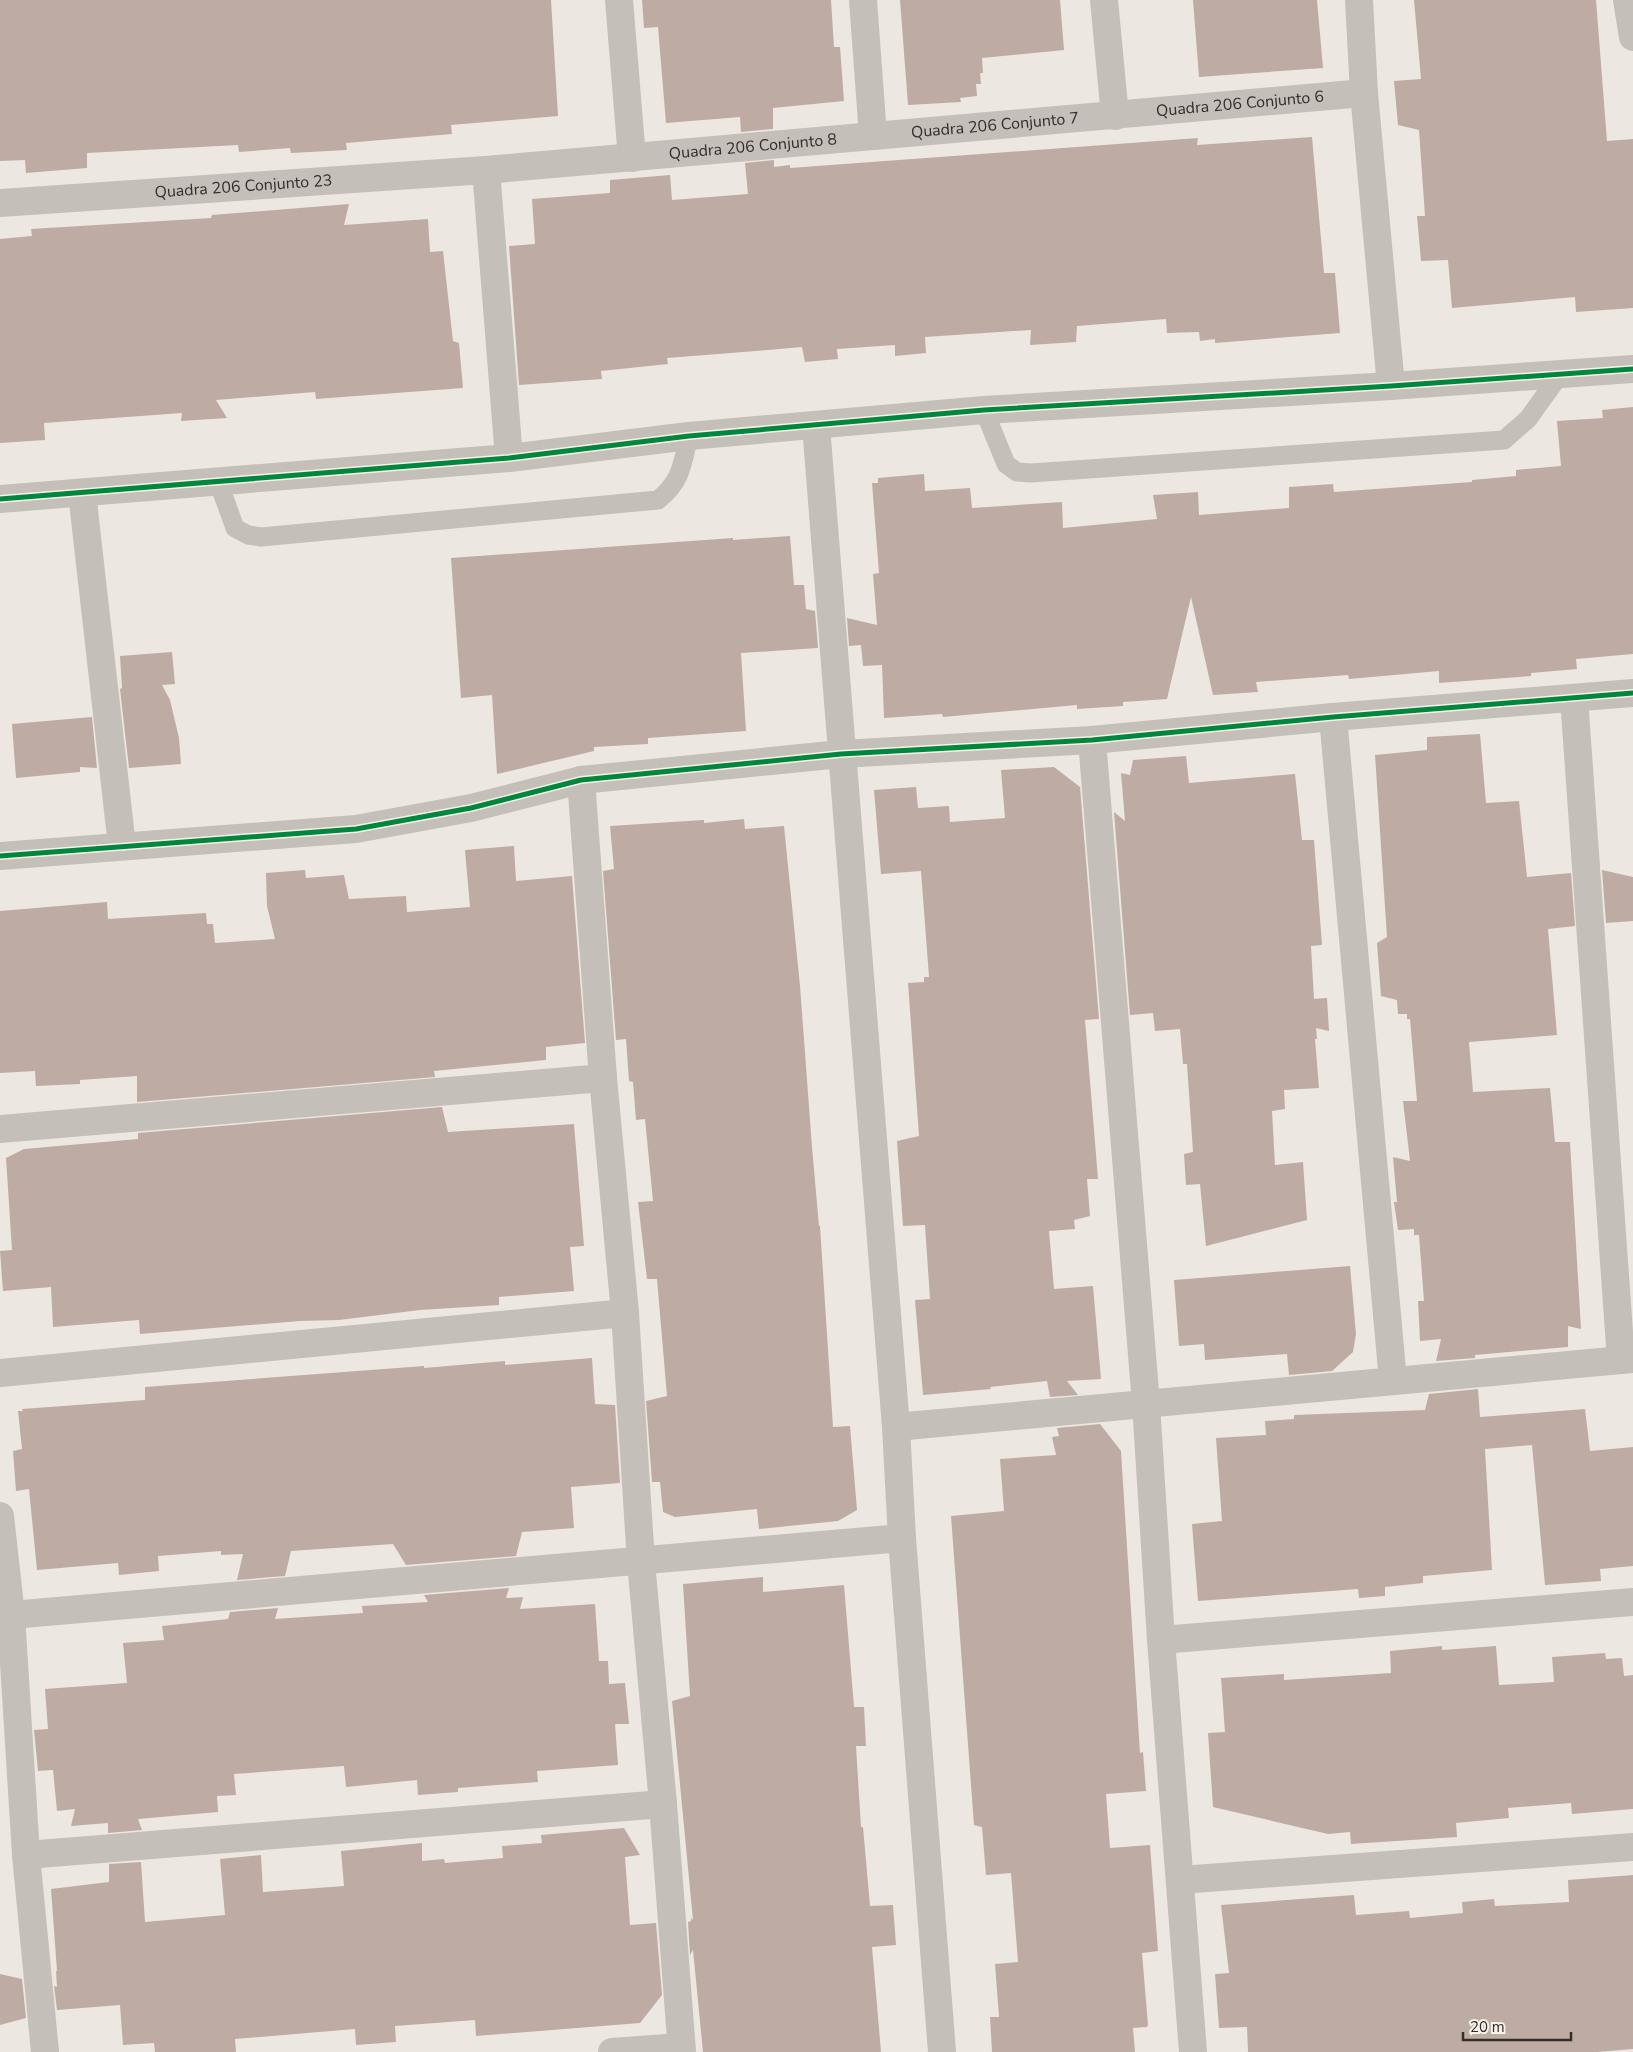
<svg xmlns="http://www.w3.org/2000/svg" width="1633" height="2052" font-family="'Nunito Sans',sans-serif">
<rect width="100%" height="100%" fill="#ece7e1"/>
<g fill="#beaca4">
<polygon points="0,0 551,0 558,116 451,125 452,134 346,143 347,150 291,153 290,148 239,152 238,145 87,153 87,168 26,173 25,160 0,161"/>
<polygon points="642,0 831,0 834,47 840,47 844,101 773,108 773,129 741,132 740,117 666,123 658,27 644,28"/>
<polygon points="900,0 1060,0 1064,50 982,58 983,73 980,73 981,84 976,84 977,96 960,98 961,102 908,105"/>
<polygon points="1193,0 1317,0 1323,68 1199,77"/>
<polygon points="1414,0 1596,0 1607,141 1633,139 1633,308 1576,312 1575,297 1452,308 1448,260 1421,261 1417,216 1425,216 1419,130 1398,125 1394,81 1421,79"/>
<polygon points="1312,137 1324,273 1335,273 1340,333 1215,343 1215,339 1200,341 1199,332 1167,333 1166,319 1077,326 1076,342 1030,345 1031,330 925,337 926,353 895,356 895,345 837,349 838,359 805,362 802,347 731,353 667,358 668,364 601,371 602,379 519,385 509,246 535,244 532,199 610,193 610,180 670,175 672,200 748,194 745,163 774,160 774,167 790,165 790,168 1198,138 1197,145"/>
<polygon points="349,204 344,225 428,219 430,252 443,251 453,341 459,343 463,388 316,399 315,392 216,400 227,418 181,421 182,413 44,423 45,440 0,443 0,239 32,236 31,229 211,218 212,215"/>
<polygon points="1633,407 1633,654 1576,659 1577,669 1531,673 1531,676 1439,683 1439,671 1349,679 1348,675 1256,682 1258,692 1213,695 1191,597 1167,699 1123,702 1123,706 1077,709 1077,705 943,717 942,714 884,718 882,665 863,666 861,645 849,646 847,618 877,625 873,574 879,573 872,483 878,483 878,478 924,474 925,491 970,488 972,508 1062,502 1063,528 1157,519 1153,495 1198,492 1199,515 1289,508 1289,487 1333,484 1334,492 1472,482 1472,480 1516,476 1516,470 1561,466 1557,421 1603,418 1602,410"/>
<polygon points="790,536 794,585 804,585 806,609 815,611 818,648 741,653 746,731 648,738 648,744 594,747 594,751 497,774 492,695 461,698 451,558 733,538 733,540"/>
<polygon points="172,652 175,684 162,685 170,700 179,738 181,764 129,768 120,689 122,688 120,656"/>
<polygon points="92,717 97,768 80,767 80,772 16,778 12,724"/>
<polygon points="1480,734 1486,803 1519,801 1527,877 1571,873 1575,926 1548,929 1557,1035 1469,1042 1473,1092 1550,1088 1555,1142 1570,1142 1581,1329 1568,1326 1568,1347 1475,1355 1475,1358 1436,1361 1441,1339 1420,1341 1418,1301 1424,1301 1419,1235 1414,1235 1414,1229 1398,1230 1394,1202 1397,1202 1393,1157 1410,1161 1403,1101 1417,1101 1410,1019 1407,1019 1407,1014 1398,1014 1397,1000 1381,996 1377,943 1387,937 1375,755 1427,750 1427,737"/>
<polygon points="1186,756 1189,783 1295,774 1302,840 1314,840 1322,945 1311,946 1314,999 1327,998 1329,1031 1316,1028 1317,1039 1315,1039 1319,1088 1284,1090 1285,1109 1272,1111 1275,1165 1303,1162 1307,1220 1206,1246 1200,1184 1186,1185 1184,1154 1193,1152 1187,1064 1183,1064 1180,1029 1155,1031 1153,1013 1130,1015 1114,812 1125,821 1121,773 1130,775 1133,760"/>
<polygon points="1054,767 1080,787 1099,1019 1085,1020 1098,1179 1087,1179 1090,1216 1074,1220 1075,1229 1049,1231 1054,1289 1093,1286 1101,1379 1067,1381 1078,1395 1050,1397 1047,1381 990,1387 991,1389 923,1395 915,1300 930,1299 925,1225 903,1226 897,1141 919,1136 908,983 924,982 924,977 929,977 921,871 881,874 874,790 916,787 918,808 949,806 950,822 1005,818 1001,770"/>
<polygon points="744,819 745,829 784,826 800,986 812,1147 819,1226 820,1226 833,1427 850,1426 857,1510 838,1521 759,1529 757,1509 675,1517 663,1512 660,1482 652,1482 646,1401 667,1396 657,1279 647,1279 638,1202 653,1201 645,1119 636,1120 633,1082 629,1081 626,1039 616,1040 603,871 614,869 610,826 704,820 704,823"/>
<polygon points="514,846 516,881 572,876 585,1043 546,1047 546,1060 434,1071 435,1077 137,1102 137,1076 80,1080 80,1084 36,1086 35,1071 0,1073 0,911 107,902 108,919 206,913 207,924 213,924 215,943 275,939 267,906 266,873 305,870 306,878 344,875 349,899 406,896 407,912 470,907 465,850"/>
<polygon points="1602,870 1633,877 1633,921 1606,923"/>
<polygon points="442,1107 448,1132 574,1124 584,1246 570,1247 574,1291 499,1297 499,1305 420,1310 339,1320 300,1321 140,1334 139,1320 53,1327 51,1287 3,1291 0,1251 12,1250 6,1158 24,1149 138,1139 138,1133"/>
<polygon points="1350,1266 1356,1334 1353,1352 1332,1371 1289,1375 1287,1354 1205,1360 1204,1344 1179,1346 1174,1280"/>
<polygon points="592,1358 595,1404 615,1405 620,1483 571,1487 574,1528 522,1532 516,1556 406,1565 393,1544 291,1551 285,1576 237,1580 243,1554 221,1555 221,1551 158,1556 159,1571 119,1575 118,1563 37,1570 29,1489 16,1491 13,1451 22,1449 18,1411 23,1411 22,1409 145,1400 145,1387 424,1366 424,1368 505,1361 505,1365"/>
<polygon points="1478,1389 1480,1417 1585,1409 1590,1451 1633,1447 1633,1566 1600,1569 1601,1581 1545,1585 1532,1445 1485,1449 1492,1570 1423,1576 1423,1583 1385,1587 1385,1596 1359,1598 1358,1589 1198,1601 1192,1524 1222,1521 1216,1438 1266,1435 1265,1421 1294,1419 1294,1415 1425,1410 1429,1394"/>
<polygon points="1100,1424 1121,1451 1140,1753 1143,1752 1146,1791 1106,1794 1110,1848 1150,1845 1158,1951 1142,1953 1148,2025 1147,2027 1133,2028 1135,2052 992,2052 990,2017 999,2017 995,1964 1018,1962 1011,1873 986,1875 982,1827 974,1825 951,1516 1004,1511 1000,1459 1056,1455 1052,1437 1059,1436 1057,1428"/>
<polygon points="763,1577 763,1592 844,1585 854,1707 864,1707 866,1746 856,1746 861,1827 863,1827 870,1906 893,1905 896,1945 872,1947 881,2052 703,2052 693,1950 690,1955 688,1922 691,1921 691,1918 693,1920 672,1701 690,1696 683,1584"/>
<polygon points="509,1588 506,1598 523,1597 520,1609 595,1604 599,1661 608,1661 609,1684 625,1683 629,1724 615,1724 618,1765 537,1771 538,1782 458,1788 458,1792 418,1795 417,1780 346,1787 344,1766 234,1774 236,1795 217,1796 218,1812 138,1819 142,1830 108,1833 108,1823 71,1826 75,1809 57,1811 53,1770 38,1771 34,1730 48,1729 45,1689 127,1683 123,1643 164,1640 162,1626 228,1619 230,1612 278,1608 275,1619 363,1613 362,1606 428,1602 424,1595"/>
<polygon points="1442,1646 1442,1650 1496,1646 1499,1685 1554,1682 1552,1657 1605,1653 1606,1659 1622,1658 1624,1676 1633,1675 1633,1809 1572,1814 1571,1803 1508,1808 1509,1818 1456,1823 1457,1837 1351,1844 1350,1832 1328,1834 1213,1807 1208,1733 1225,1732 1221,1678 1284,1674 1284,1680 1391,1673 1390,1651"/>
<polygon points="624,1828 640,1855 625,1857 630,1925 656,1923 662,1995 640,2023 476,2036 475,2020 395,2026 396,2042 356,2045 355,2029 235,2039 236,2052 155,2052 154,2043 123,2045 120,2005 57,2010 54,1986 57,1987 56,1971 57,1971 51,1889 109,1882 109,1864 141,1862 145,1922 225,1915 220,1859 261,1855 263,1892 344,1886 341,1851 422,1843 422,1861 444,1859 445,1863 503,1858 502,1846 542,1843 541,1835"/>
<polygon points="1633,1875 1633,2049 1597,2052 1248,2052 1247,2027 1219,2028 1215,1974 1229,1973 1221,1905 1354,1895 1356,1915 1409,1911 1410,1918 1463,1913 1462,1902 1494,1899 1495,1906 1569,1902 1568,1880"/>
<polygon points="0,1974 22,1979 26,2018 0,2025"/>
</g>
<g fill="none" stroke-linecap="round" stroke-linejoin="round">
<g stroke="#c5bfba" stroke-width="19">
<polyline points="984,410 1006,464 1017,472 1031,473 1504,440 1528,419 1561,373"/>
<path d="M 218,481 L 235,528 L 248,535 L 261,537 L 658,500 C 682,481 682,464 689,436"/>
</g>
<g stroke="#c5bfba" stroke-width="28">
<polyline points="619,0 632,158"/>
<polyline points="863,0 873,136"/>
<polyline points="1104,0 1115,116"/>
<polyline points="1359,0 1364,93 1391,386"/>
<polyline points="1627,0 1633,37"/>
<polyline points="486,170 509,458"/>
<path id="s1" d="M 0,203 L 486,170 L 1364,93"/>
<polyline points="82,493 122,846"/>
<polyline points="1574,698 1621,1360"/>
<polyline points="1333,717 1393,1381"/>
<polyline points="1092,740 1146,1404 1161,1640 1193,2052"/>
<polyline points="581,780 603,1078 625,1313 641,1562 663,1804 682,2052"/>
<polyline points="0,1129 603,1078"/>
<polyline points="0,1373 625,1313"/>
<polyline points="896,1427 1633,1359"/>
<polyline points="0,1516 11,1615 26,1855 45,2052"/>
<polyline points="11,1615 902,1538"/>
<polyline points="1161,1640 1633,1602"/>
<polyline points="26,1855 663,1804"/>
<polyline points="1180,1880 1633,1847"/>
<polyline points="612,2052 681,2047"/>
</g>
<g stroke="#c5bfba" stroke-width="28">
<polyline points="816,426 896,1427 902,1538 942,2052"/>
<polyline points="0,499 509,458 689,436 984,410 1391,386 1633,369"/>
<polyline points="0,856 356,829 471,808 581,780 841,754 1092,740 1333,717 1633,693"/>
</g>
<defs>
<g id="cycleway">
<polyline points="0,499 509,458 689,436 984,410 1391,386 1633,369"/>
<polyline points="0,856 356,829 471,808 581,780 841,754 1092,740 1333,717 1633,693"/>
</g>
</defs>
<use href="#cycleway" stroke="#f8f2e9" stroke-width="8"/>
<use href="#cycleway" stroke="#00873e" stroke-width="5"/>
</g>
<g text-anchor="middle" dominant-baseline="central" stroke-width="5" stroke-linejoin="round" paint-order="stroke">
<g font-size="16" fill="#352d29" stroke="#f8f2e9">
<text stroke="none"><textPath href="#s1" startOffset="1244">Quadra 206 Conjunto 6</textPath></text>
<text stroke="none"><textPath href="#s1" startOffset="998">Quadra 206 Conjunto 7</textPath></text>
<text stroke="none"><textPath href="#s1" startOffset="755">Quadra 206 Conjunto 8</textPath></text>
<text stroke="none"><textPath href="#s1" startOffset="244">Quadra 206 Conjunto 23</textPath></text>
</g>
</g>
<path d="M1463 2032v8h108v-8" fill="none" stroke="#352d29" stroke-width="2.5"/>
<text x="1470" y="2032" font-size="15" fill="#352d29" stroke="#f8f2e9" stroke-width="4" paint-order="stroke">20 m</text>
</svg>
